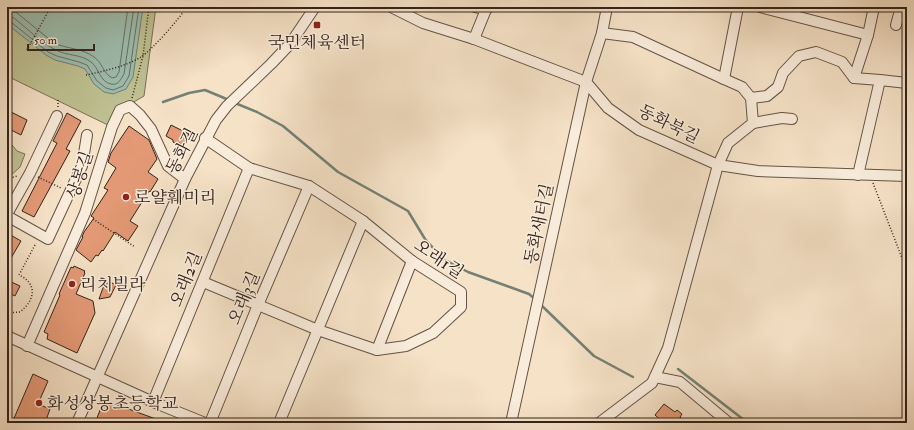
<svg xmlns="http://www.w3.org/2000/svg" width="914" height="430" font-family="'IM FELL Double Pica','Noto Serif KR',serif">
<rect width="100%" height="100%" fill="#f6e2c7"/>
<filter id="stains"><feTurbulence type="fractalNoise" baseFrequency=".005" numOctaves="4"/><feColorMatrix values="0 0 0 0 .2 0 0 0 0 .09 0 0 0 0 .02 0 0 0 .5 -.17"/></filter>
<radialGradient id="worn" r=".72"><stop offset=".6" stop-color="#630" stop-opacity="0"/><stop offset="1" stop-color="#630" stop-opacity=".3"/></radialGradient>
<g fill="#bfc293" stroke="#797257">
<polygon points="7,7 156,7 144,96 120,110 112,127 7,76"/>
<polygon points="7,139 17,151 25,154 20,167 7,179"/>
</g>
<polygon fill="#9ebfb0" stroke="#738174" points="7,7 143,7 133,77 126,89 113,94 104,92 94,84 85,69 78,66 55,60 46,55 7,24"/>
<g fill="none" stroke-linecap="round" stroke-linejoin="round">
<g stroke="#687166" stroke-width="1">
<path d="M 7,10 L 17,13 L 54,43 C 67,49 82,48 94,57 C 102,62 103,73 112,78 L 116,77 L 119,72 L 128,7"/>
<path d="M 7,16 L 14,18 C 28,29 41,43 56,50 C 67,56 81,54 91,62 C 99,68 100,82 111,84 C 118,86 121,79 124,74 L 134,7"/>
<polyline points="7,21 11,22 48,52 57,56 79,62 87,65 97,81 106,88 113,90 123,86 129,76 139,7"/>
</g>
<g stroke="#738174" stroke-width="2.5">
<polyline points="163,102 189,93 205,90 229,100"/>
<polyline points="235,103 257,112 283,126 338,172 408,211 425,239 443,259 468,272 529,294 535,299"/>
<polyline points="540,304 594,356 633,377"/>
<polyline points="678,369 748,423"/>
</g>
</g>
<g fill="#e39975" stroke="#33231b">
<polygon points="7,110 27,120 21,135 7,128"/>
<polygon points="67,113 81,121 66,149 70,151 34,217 22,211 57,143 53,141"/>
<polygon points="171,125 189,134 183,145 179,143 179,145 173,142 173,140 166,136"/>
<polygon points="129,126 149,140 157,159 148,172 158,179 150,192 149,191 130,221 138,226 128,241 115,232 103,251 102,250 98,256 96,255 91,262 76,250 83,237 82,237 84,232 94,218 91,216 108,190 104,188 116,168 108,162 111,153"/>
<polygon points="7,233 21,241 7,265"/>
<polygon points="74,266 85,271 84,272 85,273 76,294 93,301 95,313 77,353 47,339 48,334 44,332 60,295 59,294 71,267 73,268"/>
<polygon points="7,280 20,286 15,296 7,292"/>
<polygon points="110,282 116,285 110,297 99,299 104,285"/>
<polygon points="33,374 48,381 38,404 50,409 45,423 12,423"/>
<polygon points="104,400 164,422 164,423 95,423"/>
<polygon points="664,404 675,412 677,410 682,414 680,417 687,423 664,423 655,415"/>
</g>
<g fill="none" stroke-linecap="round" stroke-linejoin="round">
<defs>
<g id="minor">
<polyline points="391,7 423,23 474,39 586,82 608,108 639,130 718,165 758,171 907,176"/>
<polyline points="475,7 487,9"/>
<polyline points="760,7 868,35"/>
<polyline points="896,25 901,7"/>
<polyline points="602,33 633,37 724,79"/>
<polyline points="474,39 487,7"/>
<polyline points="854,78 868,35 874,7"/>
<polyline points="751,98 767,96 778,87 783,73 799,56 816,52 842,62 854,78 880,80 907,83"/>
<polyline points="753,123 782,118 792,119"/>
<polyline points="858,175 880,80"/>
<polyline points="7,214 30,173 57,116"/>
<polyline points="7,216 48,239 82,166 87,135"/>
<polyline points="203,282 318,330 377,350 406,346 433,333 461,307 461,292 412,261 363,221 309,186 249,168 205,138"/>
<polyline points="7,336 153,402 205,423"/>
<polyline points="27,346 85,213 112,127 120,110 130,106 140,115 151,129 168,166 185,179"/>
<polyline points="377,350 412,261"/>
<polyline points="655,377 680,382 729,423"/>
<polyline points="153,402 249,168"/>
<polyline points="77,423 185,179 216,120 227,106 271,64 290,44 315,7"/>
<polyline points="210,423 258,305 309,186"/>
<polyline points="279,423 363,221"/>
<polyline points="511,423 586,82 602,33 607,7"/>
<polyline points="599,423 652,383 668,348 718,165 728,143 753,123 751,98 742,87 724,79 738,7"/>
</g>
</defs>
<use href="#minor" stroke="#645346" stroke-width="12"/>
<g stroke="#33231b" stroke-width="1.5" stroke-dasharray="1 2" stroke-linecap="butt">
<polyline points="27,50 49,10"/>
<path d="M 86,75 C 104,71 124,67 141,57 C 154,48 178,20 187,7"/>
<polyline points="132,98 143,56 149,7"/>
<polyline points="58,107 58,100"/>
<polyline points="38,177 61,188"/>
<polyline points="7,179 17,176"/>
<polyline points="873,183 907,271"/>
<polyline points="93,219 135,247"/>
<path d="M 7,313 L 20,312 C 35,300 38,284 19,275 L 36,243"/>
</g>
<use href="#minor" stroke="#f9ecdb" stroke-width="10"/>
</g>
<g fill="#8f2418" stroke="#f9ecdb" stroke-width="1.5">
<rect x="313" y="21" width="8" height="8" rx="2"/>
<circle cx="126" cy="197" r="4"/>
<circle cx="72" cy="284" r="4"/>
<circle cx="39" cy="403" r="4"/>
</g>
<g text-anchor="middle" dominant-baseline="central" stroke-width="3" stroke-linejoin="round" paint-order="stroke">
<g font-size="17" fill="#33231b" stroke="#f9ecdb" text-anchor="start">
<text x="317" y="42" text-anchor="middle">국민체육센터</text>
<text x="134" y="197">로얄훼미리</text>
<text x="80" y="284">리치빌라</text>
<text x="47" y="403">화성상봉초등학교</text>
</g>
<g font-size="17" fill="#33231b" stroke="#f9ecdb">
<text transform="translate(669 124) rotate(26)">동화북길</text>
<text transform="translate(182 151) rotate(-63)">동화길</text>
<text transform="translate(80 175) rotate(-72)">상봉길</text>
<text transform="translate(539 224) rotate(-78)">동화새터길</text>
<text transform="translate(439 259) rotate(34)">오래1길</text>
<text transform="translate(186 279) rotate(-68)">오래2길</text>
<text transform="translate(244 298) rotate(-67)">오래3길</text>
</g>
</g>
<rect width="914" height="430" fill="none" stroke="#f6e2c7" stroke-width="24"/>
<rect x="8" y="8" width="898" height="414" fill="none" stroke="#33231b" stroke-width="2"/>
<rect x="12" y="12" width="890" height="406" fill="none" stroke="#33231b"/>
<path d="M28 44v6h66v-6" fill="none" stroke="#33231b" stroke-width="2"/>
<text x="34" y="44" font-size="12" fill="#33231b" stroke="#f9ecdb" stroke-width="3" paint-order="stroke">50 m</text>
<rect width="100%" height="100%" filter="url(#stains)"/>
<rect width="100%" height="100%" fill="url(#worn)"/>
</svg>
